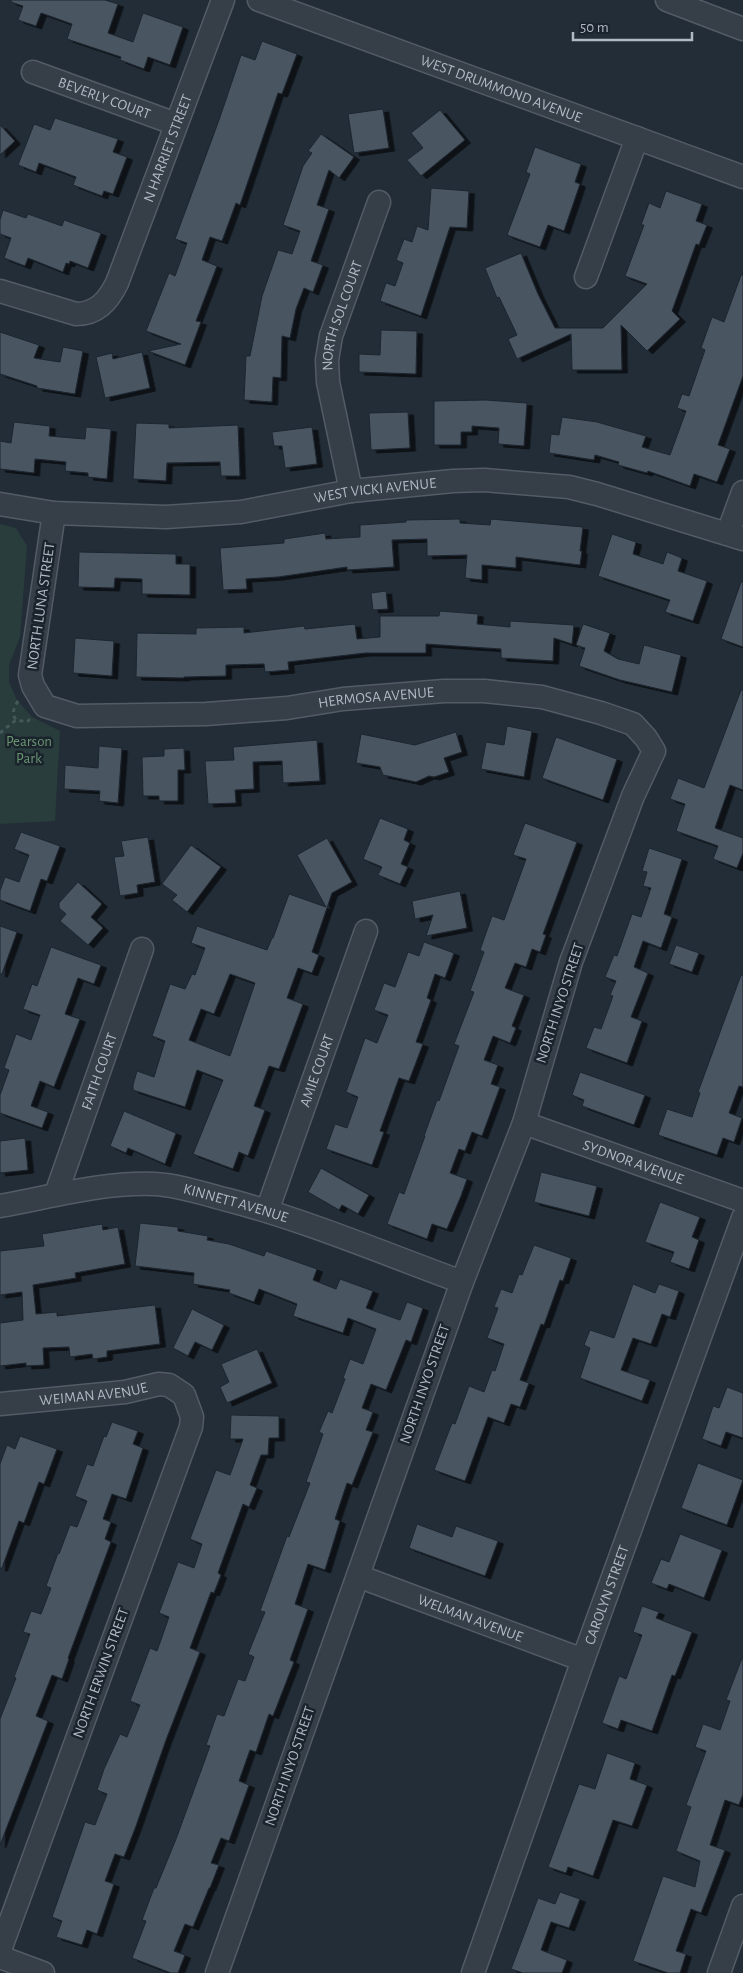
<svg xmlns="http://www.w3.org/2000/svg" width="743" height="1973" font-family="'Alegreya Sans',sans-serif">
<defs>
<filter id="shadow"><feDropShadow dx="5.5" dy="3" stdDeviation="0" flood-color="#0009"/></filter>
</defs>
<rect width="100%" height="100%" fill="#222d37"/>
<polygon fill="#283d3c" points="0,524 16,528 27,546 20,637 9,665 9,682 17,700 32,717 60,731 55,821 0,824"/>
<g fill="#495461" stroke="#1d252f" fill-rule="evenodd" filter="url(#shadow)">
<polygon points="11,0 105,0 118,4 108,33 133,42 143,13 183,27 170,65 148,57 144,69 120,60 121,57 67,39 72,24 41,13 36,26 18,20 23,6 11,2"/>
<polygon points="262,41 297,54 282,94 278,93 240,205 236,203 222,241 210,237 202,260 217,266 196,321 201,322 185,365 148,351 181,344 146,331 169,273 175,276 187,243 175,239 219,120 241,55 255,60"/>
<polygon points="383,109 389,148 354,153 348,114"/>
<polygon points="440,110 465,140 421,176 407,160 423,148 411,133"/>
<polygon points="55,118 118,139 113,152 127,157 113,194 104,191 102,196 73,185 76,177 39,163 36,172 18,165 34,124 50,130"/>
<polygon points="0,125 15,141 0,155"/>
<polygon points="321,134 354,157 339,178 329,170 317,205 329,209 311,261 323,265 313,292 304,288 296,309 290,338 282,336 281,378 273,377 272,402 244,400 246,356 250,356 262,296 278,250 292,254 300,231 283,225 303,166 312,153 308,151"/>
<polygon points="535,147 581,164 575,182 580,184 564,231 548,225 540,247 507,235 530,174 526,172"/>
<polygon points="431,188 469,191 467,228 450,227 421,316 380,301 386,283 395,286 403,263 396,260 404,239 412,242 417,226 428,230"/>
<polygon points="666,191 702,204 696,221 707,225 699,245 696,244 672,311 680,319 647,351 621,325 622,370 572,370 571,334 517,359 508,339 517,335 499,297 497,298 485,268 521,253 538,294 555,328 603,328 647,284 625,276 644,225 641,225 649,203 660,208"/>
<polygon points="3,210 26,218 28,214 62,226 64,220 101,233 88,268 70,261 69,264 66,263 63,272 28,258 25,266 4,258 11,238 0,234 0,220"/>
<polygon points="741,275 743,275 743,376 718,445 730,449 717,482 694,474 690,486 648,471 647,473 618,465 619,462 595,455 594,460 549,453 551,434 559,435 562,417 597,422 646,436 642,447 670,455 686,411 677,408 682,394 689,396 705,350 701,348 712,317 724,322"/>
<polygon points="381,330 417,331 416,374 359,372 359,354 380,355"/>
<polygon points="0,332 39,345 34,358 60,362 63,347 83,351 75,394 37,388 37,386 0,374"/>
<polygon points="142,352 150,388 105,398 96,357 112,353 113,359"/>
<polygon points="486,400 527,403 524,446 498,444 499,428 472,426 472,432 461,432 461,445 434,445 434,401"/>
<polygon points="408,412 410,448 371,450 369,413"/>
<polygon points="14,422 50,426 49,436 85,439 86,427 111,429 107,479 88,477 88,473 65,471 66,462 35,459 34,473 0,469 0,441 11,443"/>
<polygon points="136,423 169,424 169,428 238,425 240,476 221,476 220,462 167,463 166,481 133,479"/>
<polygon points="312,427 317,464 285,468 282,446 274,446 272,432"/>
<polygon points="460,519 460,523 490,525 491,519 583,527 580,551 582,551 580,565 516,557 516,568 482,565 482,580 465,578 467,555 427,556 427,539 392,540 394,567 347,570 347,567 278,577 246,579 247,589 223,590 220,548 284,543 284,539 325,533 326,539 360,537 360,525 406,522 406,520"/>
<polygon points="612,534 636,542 633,554 663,564 667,552 682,558 678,571 707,581 693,621 665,612 670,600 598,576"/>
<polygon points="79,552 176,554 176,564 190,564 190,595 142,594 142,579 115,578 114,588 78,587"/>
<polygon points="741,582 743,582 743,647 721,639"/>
<polygon points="386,591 388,609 373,610 371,593"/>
<polygon points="440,611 478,614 477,624 510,627 510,621 574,625 572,644 554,638 553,661 501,658 501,649 426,644 426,653 365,653 288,662 289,670 265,672 264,664 226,665 226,676 184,677 184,678 136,677 137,633 196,634 196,628 244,627 244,633 304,626 305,629 355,624 357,639 380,637 380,616 439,616"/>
<polygon points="583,624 610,633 604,651 618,659 639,664 644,645 681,655 672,692 620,680 579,666 585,648 576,645"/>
<polygon points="75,638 114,641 112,676 73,673"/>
<polygon points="741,690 743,690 743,790 730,785 715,828 743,838 743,853 737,868 713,859 718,846 676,831 685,804 670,799 678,778 704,788"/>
<polygon points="507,726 532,731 524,777 481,769 486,742 504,745"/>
<polygon points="456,732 462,752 444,758 449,772 434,777 429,776 416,782 383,775 380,767 356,763 361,734 415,745"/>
<polygon points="556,737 617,759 603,800 542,778"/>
<polygon points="317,740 320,781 283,783 282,761 253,762 254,789 235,790 236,803 208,804 205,761 234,760 233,747"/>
<polygon points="99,746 122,748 118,803 99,801 100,791 64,789 65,765 98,768"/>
<polygon points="184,748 185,770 178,770 178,801 159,801 159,796 143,796 142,757 164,756 164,749"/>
<polygon points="380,818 408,829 404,840 410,843 401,864 408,867 400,884 378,875 382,867 363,859"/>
<polygon points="525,823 577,842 543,934 546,935 540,952 532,949 526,967 515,963 505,988 524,995 512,1026 516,1028 510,1043 493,1036 484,1060 498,1065 491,1084 500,1087 482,1136 472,1132 465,1151 459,1149 450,1173 467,1179 461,1196 447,1229 432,1224 427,1239 387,1224 399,1192 404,1194 425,1136 424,1136 437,1100 439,1101 459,1046 454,1044 474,992 470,991 484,952 480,950 492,916 504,920 526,859 513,855"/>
<polygon points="21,832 60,846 47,881 41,879 30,911 0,900 0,891 5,877 19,882 29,855 14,849"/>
<polygon points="148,837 155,882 137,885 138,893 120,896 114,857 124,856 121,841"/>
<path d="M 327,838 L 352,882 L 332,893 L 312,952 L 319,955 L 312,973 L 298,968 L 287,998 L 303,1004 L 279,1069 L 269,1066 L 254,1106 L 265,1110 L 248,1156 L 239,1152 L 233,1169 L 193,1154 L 223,1080 L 197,1070 L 185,1107 L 133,1090 L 133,1085 L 137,1071 L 154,1077 L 165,1041 L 152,1036 L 170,984 L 185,989 L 192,974 L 195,975 L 205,948 L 191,943 L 197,926 L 267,950 L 272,938 L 273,938 L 289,894 L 326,907 L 297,855 ZM 230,974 L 255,983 L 230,1056 L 189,1040 L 201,1009 L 214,1014 Z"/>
<polygon points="191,845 221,867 187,912 172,900 177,895 162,884"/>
<polygon points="649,848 682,859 664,914 672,917 661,948 643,941 634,967 648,973 631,1017 642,1021 627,1063 586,1048 594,1027 601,1029 613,996 610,995 616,981 605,977 614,955 617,956 632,914 641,917 651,888 643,886 647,872 642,871"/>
<polygon points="78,882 102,904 91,917 103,928 88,945 60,921 66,914 59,908 59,903"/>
<polygon points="460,891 467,928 426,936 433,915 415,919 412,901"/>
<polygon points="0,926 17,932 2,974 0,974"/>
<polygon points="424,942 454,953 445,978 435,974 427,998 431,1000 416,1042 423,1044 409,1081 399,1078 380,1131 384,1132 372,1165 326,1149 335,1124 347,1128 358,1097 346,1092 365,1038 377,1043 388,1015 374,1010 384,983 395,987 408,952 419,956"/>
<polygon points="676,945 699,953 692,972 669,964"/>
<polygon points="51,947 101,965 94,984 78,978 65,1014 80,1019 54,1087 40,1081 31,1106 48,1112 42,1128 0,1113 0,1095 9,1070 4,1068 16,1034 31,1040 40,1015 23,1009 32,984 37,986"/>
<polygon points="741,975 743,975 743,1087 739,1086 729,1113 742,1118 734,1142 723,1138 717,1155 658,1135 667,1109 692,1117 700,1093 698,1092"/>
<polygon points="580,1072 645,1095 634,1125 582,1106 584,1100 572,1095"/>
<polygon points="124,1111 176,1133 165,1164 128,1148 126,1153 110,1146"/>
<polygon points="25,1138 28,1170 0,1173 0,1141"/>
<polygon points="321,1168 369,1195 358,1214 342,1205 339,1210 308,1192"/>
<polygon points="541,1172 597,1186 589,1216 534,1202"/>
<polygon points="660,1202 700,1217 692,1237 699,1240 689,1269 670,1262 674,1252 645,1242"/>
<polygon points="140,1223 178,1227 178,1231 208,1236 207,1240 229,1244 264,1256 266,1251 317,1269 313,1280 336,1289 340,1279 373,1291 366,1308 400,1320 407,1302 423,1308 411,1342 406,1340 386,1390 371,1384 362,1408 373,1412 366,1430 373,1432 352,1485 347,1483 335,1519 340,1521 325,1570 308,1564 295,1604 308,1609 290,1660 294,1662 273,1716 269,1714 256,1752 250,1750 239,1781 249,1785 229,1841 221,1838 211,1863 219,1865 210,1888 209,1888 193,1927 185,1924 174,1951 185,1955 178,1973 171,1973 132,1958 146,1921 142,1920 154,1888 156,1888 176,1839 210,1746 206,1745 217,1714 224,1716 238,1679 245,1681 254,1657 248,1654 265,1612 260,1611 287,1536 289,1537 310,1483 306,1482 323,1434 319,1432 328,1411 332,1413 345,1379 343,1378 350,1359 363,1364 376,1329 348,1318 343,1333 293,1316 297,1304 259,1289 254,1302 229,1293 230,1290 193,1284 194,1273 135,1266"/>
<polygon points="102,1224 103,1230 118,1227 125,1264 75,1273 76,1278 33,1285 36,1314 57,1312 57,1316 155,1305 160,1344 107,1351 107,1357 93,1359 92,1354 70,1357 69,1347 43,1348 44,1365 26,1366 26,1363 0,1366 0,1323 23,1320 22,1292 0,1295 0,1251 44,1246 42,1234"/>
<polygon points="534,1245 571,1258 563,1281 560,1280 544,1325 541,1324 520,1380 529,1383 520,1407 511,1404 504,1423 488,1417 465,1481 434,1470 452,1423 455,1424 469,1386 484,1392 492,1370 495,1371 504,1344 487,1338 498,1308 494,1307 501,1289 512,1293 519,1274 522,1275"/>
<polygon points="633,1284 655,1293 659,1284 679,1291 670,1317 662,1314 651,1344 633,1338 621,1370 650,1380 642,1401 580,1378 590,1348 584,1345 590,1330 614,1338"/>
<polygon points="192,1309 224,1325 212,1350 195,1342 188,1356 173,1348"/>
<polygon points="257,1349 272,1383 227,1403 220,1387 229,1382 221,1364"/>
<polygon points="727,1387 743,1393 743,1438 726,1432 721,1446 702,1439 713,1406 719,1408"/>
<polygon points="231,1415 279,1416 279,1438 269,1438 268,1455 261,1455 250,1485 257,1488 249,1507 243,1504 218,1573 221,1575 214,1593 211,1592 190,1648 200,1652 166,1740 136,1826 124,1857 115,1854 105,1881 114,1884 97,1934 87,1930 82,1945 56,1937 62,1921 52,1917 85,1822 95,1825 107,1794 97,1790 104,1769 120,1734 127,1737 140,1705 130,1701 150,1648 157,1651 169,1617 159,1613 178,1562 194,1568 202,1544 190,1539 216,1470 230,1475 243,1439 230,1439"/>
<polygon points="112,1422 138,1431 133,1444 143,1448 126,1499 112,1494 103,1519 111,1522 105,1539 111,1542 68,1658 69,1659 62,1679 52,1675 36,1716 48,1721 0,1845 0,1719 16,1678 14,1677 30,1634 23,1632 31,1611 41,1614 51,1588 46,1586 58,1553 59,1554 70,1525 77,1527 87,1501 75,1496 87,1464 93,1466 104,1436 106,1437"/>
<polygon points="20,1436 57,1449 44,1484 39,1482 24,1523 19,1521 2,1568 0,1568 0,1464 7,1445 15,1449"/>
<polygon points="698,1463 743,1480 727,1525 681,1508"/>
<polygon points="417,1524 452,1537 456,1526 498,1541 485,1576 409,1548"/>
<polygon points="680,1534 722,1550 704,1598 669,1584 667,1589 651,1583 661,1559 669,1562"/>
<polygon points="642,1606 659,1612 656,1618 692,1632 675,1676 672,1675 652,1731 621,1720 618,1729 602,1723 619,1676 626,1679 642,1635 633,1632"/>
<polygon points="742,1658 743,1658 743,1794 739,1805 725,1800 710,1845 725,1850 701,1913 691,1909 676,1951 686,1954 680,1973 668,1973 633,1961 663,1876 695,1887 700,1861 676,1851 691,1807 686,1805 706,1751 695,1747 703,1724 720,1730 730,1701 726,1700"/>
<polygon points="607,1753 635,1763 630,1779 647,1785 632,1826 613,1820 593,1876 568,1867 566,1873 548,1867 579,1784 595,1789"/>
<polygon points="560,1892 580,1899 569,1928 551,1922 541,1950 567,1960 562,1973 523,1973 511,1969 538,1898 555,1904"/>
</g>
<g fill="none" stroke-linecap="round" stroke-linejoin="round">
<defs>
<g id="minor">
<path id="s1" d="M 259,0 L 743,177"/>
<polyline points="667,0 743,29"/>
<path id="s2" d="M 33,72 L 176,124"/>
<polyline points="586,277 637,138"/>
<path id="s3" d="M 0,291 L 76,314 C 97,314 108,301 117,283 L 223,0"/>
<path id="s4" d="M 351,491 L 328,382 L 327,360 L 331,336 L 379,202"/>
<path id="s5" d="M 0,504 L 54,513 L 166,517 L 241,512 L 351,491 L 453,481 L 484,480 L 569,487 L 597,494 L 743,539"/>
<path id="s6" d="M 54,513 L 30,675 L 33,686 L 45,706 L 77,716 L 206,714 L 287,708 L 343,699 L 444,691 L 484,691 L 542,697 L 601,713 L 633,724 L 646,738 L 654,751 L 633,796 L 571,962 L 524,1123 L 462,1282 L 217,1973"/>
<polyline points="728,533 743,492"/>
<path id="s7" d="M 524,1123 L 743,1201"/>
<path id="s8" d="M 56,1194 L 142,949"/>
<path id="s9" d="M 0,1206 C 51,1197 102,1182 154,1184 C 179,1185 204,1194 228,1200 C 308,1221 385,1254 462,1282"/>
<path id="s10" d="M 267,1211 L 366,931"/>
<path id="s11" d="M 0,1404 L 125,1392 L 159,1384 L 169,1385 L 184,1395 L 192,1417 L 191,1427 L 180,1457 L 0,1950"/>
<path id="s12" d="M 358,1576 L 583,1660"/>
<polyline points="0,1957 43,1973"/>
<path id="s13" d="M 473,1973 L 583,1660 L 743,1218"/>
<polyline points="719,1973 743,1906"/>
</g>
</defs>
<use href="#minor" stroke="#535c66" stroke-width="25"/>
<g stroke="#46595a" stroke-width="3" stroke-dasharray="4 4" stroke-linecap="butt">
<path d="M 18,701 C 14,708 11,713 16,720 L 27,722 L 31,718"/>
<polyline points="0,733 16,720"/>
</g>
<use href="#minor" stroke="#363e48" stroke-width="22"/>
</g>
<g text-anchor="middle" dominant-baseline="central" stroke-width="5" stroke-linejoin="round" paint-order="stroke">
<g font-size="15" fill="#b0b9c4" stroke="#1b232d">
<text stroke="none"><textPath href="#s1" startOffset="258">WEST DRUMMOND AVENUE</textPath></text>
<text stroke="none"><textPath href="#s2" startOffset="76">BEVERLY COURT</textPath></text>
<text stroke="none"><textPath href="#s3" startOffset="278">N HARRIET STREET</textPath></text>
<text stroke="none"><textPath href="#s4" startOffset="180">NORTH SOL COURT</textPath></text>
<text stroke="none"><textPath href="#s5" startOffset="378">WEST VICKI AVENUE</textPath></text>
<text transform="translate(41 606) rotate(-82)">NORTH LUNA STREET</text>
<text stroke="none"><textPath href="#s6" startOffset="532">HERMOSA AVENUE</textPath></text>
<text transform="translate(560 1003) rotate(-72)">NORTH INYO STREET</text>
<text stroke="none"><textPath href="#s8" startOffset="130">FAITH COURT</textPath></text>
<text stroke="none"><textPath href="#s10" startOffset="149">AMIE COURT</textPath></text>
<text stroke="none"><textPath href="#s7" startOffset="116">SYDNOR AVENUE</textPath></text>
<text stroke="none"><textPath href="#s9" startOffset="240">KINNETT AVENUE</textPath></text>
<text transform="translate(425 1384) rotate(-71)">NORTH INYO STREET</text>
<text stroke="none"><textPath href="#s11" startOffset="94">WEIMAN AVENUE</textPath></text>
<text stroke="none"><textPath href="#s13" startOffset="401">CAROLYN STREET</textPath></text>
<text stroke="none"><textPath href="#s12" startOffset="120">WELMAN AVENUE</textPath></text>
<text transform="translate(101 1673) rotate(-70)">NORTH ERWIN STREET</text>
<text transform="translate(290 1766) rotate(-71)">NORTH INYO STREET</text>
</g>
<g font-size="15" fill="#699470" stroke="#1b232d">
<text x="29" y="741">Pearson<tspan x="29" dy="17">Park</tspan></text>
</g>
</g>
<path d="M573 32v8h119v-8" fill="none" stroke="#b0b9c4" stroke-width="2.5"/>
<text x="580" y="32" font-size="15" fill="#b0b9c4" stroke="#1b232d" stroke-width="4" paint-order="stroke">50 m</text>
</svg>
